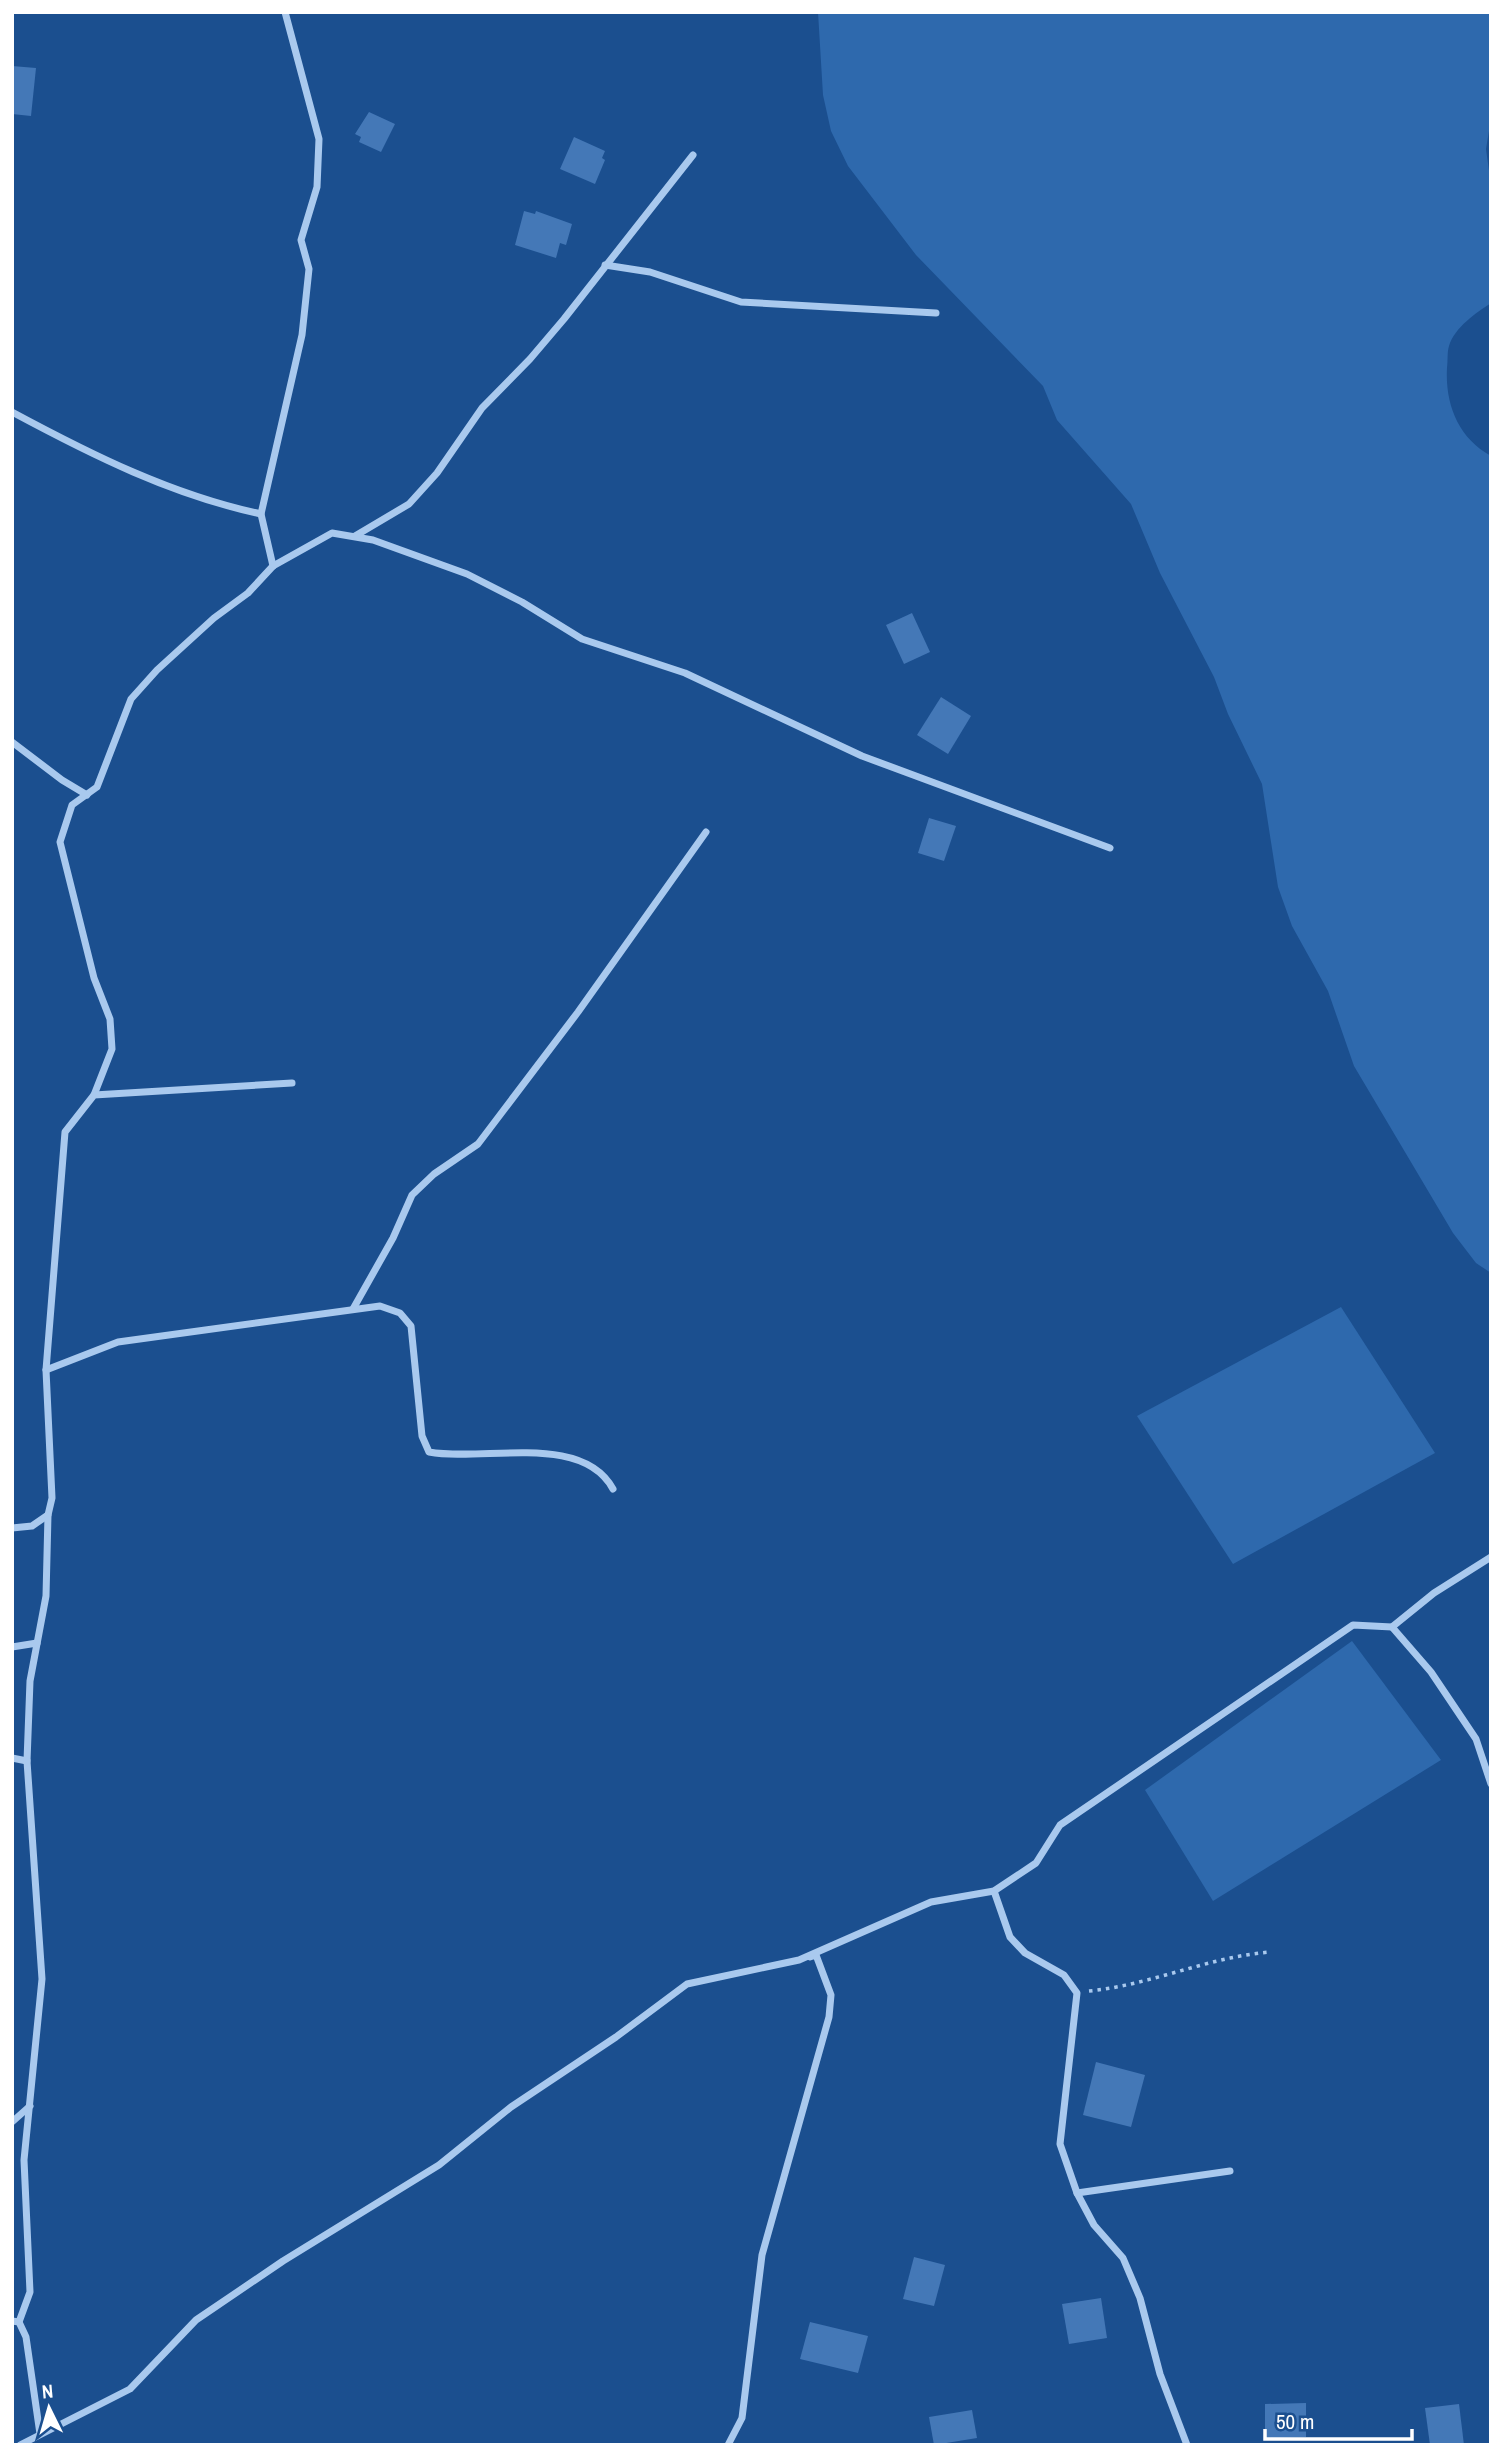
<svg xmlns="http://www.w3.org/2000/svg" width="1503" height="2457" font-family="'Archivo Narrow',sans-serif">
<rect width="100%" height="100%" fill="#1b4f8f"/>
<g fill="#2e69ad">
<path d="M 818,12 L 1491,12 L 1491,119 L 1486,149 L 1491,185 L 1491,303 C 1476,313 1455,327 1449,346 C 1447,352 1448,361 1447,368 C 1445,404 1458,438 1491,456 L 1491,1273 L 1476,1263 L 1453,1233 L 1354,1066 L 1328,991 L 1292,926 L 1278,887 L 1262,784 L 1228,714 L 1214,677 L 1160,573 L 1131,504 L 1057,420 L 1043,386 L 916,255 L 848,166 L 831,131 L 823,95 Z"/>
<polygon points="1341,1307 1435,1453 1233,1564 1137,1416"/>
<polygon points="1352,1641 1441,1760 1213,1901 1145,1790"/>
</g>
<g fill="#4478b7">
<polygon points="12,66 36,68 31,116 12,114"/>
<polygon points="369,112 395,124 381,152 359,142 361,137 355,134"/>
<polygon points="574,137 605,151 602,158 605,160 595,184 560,169"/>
<polygon points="524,211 535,214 536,211 572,224 566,245 560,243 556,258 515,245"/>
<polygon points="912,613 930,652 904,664 886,625"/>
<polygon points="941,697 971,716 948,754 917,735"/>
<polygon points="929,818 956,826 944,861 918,853"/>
<polygon points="1096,2062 1145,2075 1131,2127 1083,2115"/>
<polygon points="914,2257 945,2265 934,2306 903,2299"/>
<polygon points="1101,2298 1107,2338 1069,2344 1062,2304"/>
<polygon points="810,2322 868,2336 858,2373 800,2359"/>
<polygon points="1306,2403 1306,2437 1265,2438 1265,2404"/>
<polygon points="1459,2404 1464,2445 1430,2445 1425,2408"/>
<polygon points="972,2410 977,2438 934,2445 929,2417"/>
</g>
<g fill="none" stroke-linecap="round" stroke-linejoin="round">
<path stroke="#a9c9ee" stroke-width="3.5" stroke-dasharray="3.5 5" stroke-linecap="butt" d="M 1089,1991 C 1151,1985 1208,1957 1270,1952"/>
<g stroke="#a9c9ee" stroke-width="7">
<polyline points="605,265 650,272 741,302 936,313"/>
<path d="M 12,412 C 92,455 172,495 261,514"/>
<polyline points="355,536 409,504 437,473 482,408 530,359 564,319 693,155"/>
<polyline points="273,566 261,514 302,335 309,269 301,240 317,187 319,139 285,12"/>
<polyline points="12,742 62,780 87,795"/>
<polyline points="94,1095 112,1049 110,1019 94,978 60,842 72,805 97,787 131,699 157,670 214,618 248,593 273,566 332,533 373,540 467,574 522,602 582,639 685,673 862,756 1110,848"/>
<polyline points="353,1309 393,1238 412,1195 434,1174 478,1144 578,1012 706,832"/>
<path d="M 46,1370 L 118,1342 L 380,1306 L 400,1313 L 411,1326 L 422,1436 L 429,1452 C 484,1462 582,1432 613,1489"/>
<polyline points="12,1528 32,1526 48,1515 52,1498 46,1370 65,1132 94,1095 292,1083"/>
<polyline points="1392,1627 1434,1593 1491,1557"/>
<polyline points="12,1647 37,1643"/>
<polyline points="12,1758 27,1761"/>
<polyline points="994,1891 1010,1937 1025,1953 1064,1975 1077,1993 1060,2144 1077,2193 1094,2225 1123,2258 1140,2298 1160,2374 1187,2445"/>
<polyline points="12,2122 30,2106"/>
<polyline points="1077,2193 1230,2171"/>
<polyline points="12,2321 19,2322 26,2337 40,2434"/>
<polyline points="19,2322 30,2292 24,2160 42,1979 27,1761 30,1681 46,1596 48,1515"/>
<polyline points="20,2445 130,2389 196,2320 283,2261 439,2165 511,2107 616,2037 687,1984 799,1960 931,1902 994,1891 1036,1863 1060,1825 1353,1625 1392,1627 1431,1672 1476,1739 1491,1784"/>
<polyline points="728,2445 742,2418 762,2255 829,2017 831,1995 816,1955 810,1957"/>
</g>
</g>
<rect width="1503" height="2457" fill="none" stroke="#ffffff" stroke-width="28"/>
<g transform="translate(49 2408) rotate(355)" stroke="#1b4f8f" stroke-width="5" paint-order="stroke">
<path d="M0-5L12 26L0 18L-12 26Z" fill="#ffffff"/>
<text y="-10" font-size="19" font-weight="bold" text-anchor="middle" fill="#ffffff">N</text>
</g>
<path d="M1265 2429v10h147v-10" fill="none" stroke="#ffffff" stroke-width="3.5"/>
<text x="1276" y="2429" font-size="21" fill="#ffffff" stroke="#1b4f8f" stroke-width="5" paint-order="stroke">50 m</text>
</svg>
